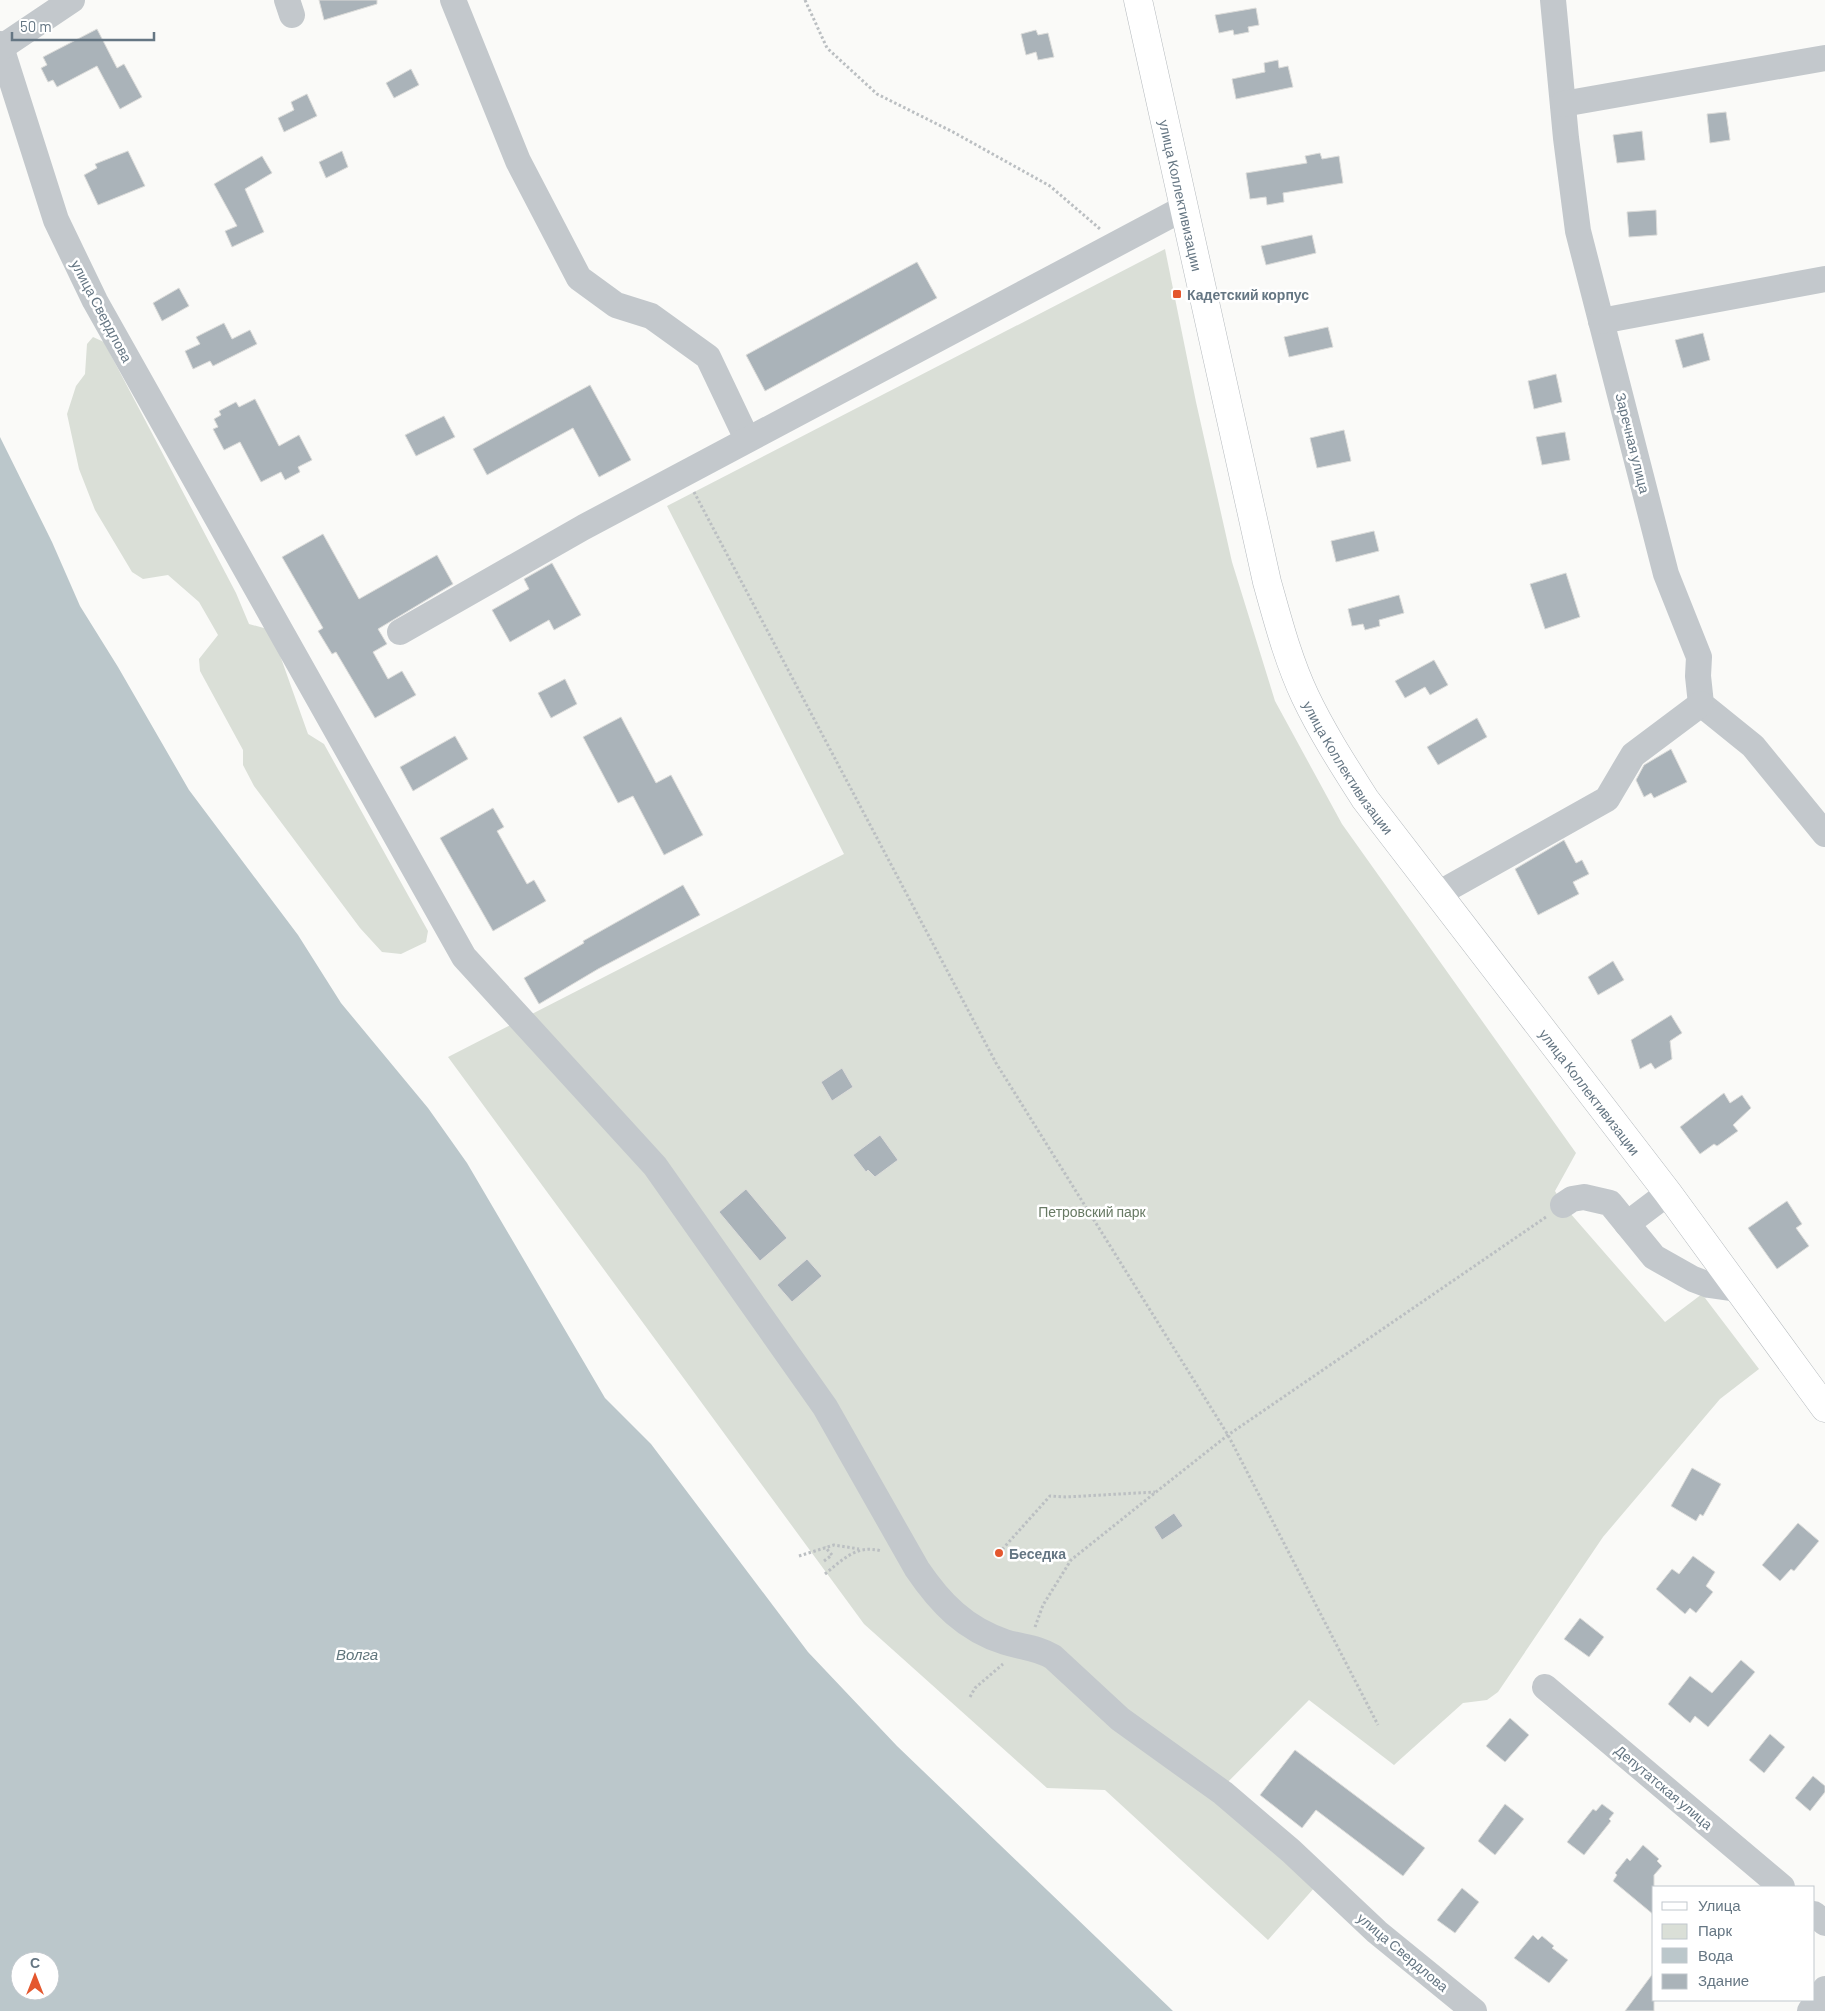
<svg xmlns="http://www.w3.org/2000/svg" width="1825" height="2011" font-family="Barlow,sans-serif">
<rect width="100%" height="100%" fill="#fafaf8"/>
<g fill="#dadfd7">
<polygon points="1165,249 1196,402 1232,562 1275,701 1342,824 1576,1153 1555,1191 1563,1205 1665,1322 1702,1294 1759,1369 1720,1399 1603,1537 1498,1692 1487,1700 1463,1703 1394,1765 1309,1700 1215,1795 1315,1887 1268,1940 1105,1790 1047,1788 864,1624 448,1057 844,854 667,506"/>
<polygon points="93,337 104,342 236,593 249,624 271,630 308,734 324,744 428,931 426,942 401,954 382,952 360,928 254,786 243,765 243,750 200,671 199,659 218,635 199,602 168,575 143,579 132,572 95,510 79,469 67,414 76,386 85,374 87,344"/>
</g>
<path fill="#bbc7cb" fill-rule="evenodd" d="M 0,437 L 52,542 L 80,606 L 118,667 L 189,790 L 298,935 L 341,1003 L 428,1108 L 467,1163 L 605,1398 L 651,1444 L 808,1652 L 897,1746 L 1173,2011 L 0,2011 ZM 20,1961 L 50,1961 L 50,1991 L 20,1991 Z"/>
<g fill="#aab3b9" stroke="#dcdcda">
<polygon points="319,0 377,0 377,4 324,20"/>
<polygon points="1256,8 1259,25 1248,27 1249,32 1234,35 1233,30 1219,33 1215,15"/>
<polygon points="97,29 117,68 124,64 142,97 120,109 97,66 57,87 53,80 48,82 41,68 47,65 43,57"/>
<polygon points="1036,30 1038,35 1048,33 1054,57 1038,60 1036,52 1026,55 1021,34"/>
<polygon points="1278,60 1279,68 1288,66 1293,87 1236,99 1232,79 1265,72 1264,63"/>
<polygon points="411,69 419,85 394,98 386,83"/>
<polygon points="307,94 317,116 284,132 278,118 294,110 291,102"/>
<polygon points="1726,112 1730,140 1710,143 1707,114"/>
<polygon points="1642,131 1645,160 1617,163 1613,135"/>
<polygon points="128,151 145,186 98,205 84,175 97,168 95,164"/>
<polygon points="342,151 348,167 326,178 319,162"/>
<polygon points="1320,153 1322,159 1339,156 1343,183 1283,193 1284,202 1267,205 1266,197 1250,199 1246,173 1307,163 1305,156"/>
<polygon points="262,156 272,173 245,189 264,232 232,247 225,231 237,226 214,184"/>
<polygon points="1656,210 1657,235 1629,237 1627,212"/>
<polygon points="1312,235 1316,253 1266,265 1261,246"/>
<polygon points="917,262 937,298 765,391 746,355"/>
<polygon points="179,288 189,306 162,321 153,303"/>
<polygon points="224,323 232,339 250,330 257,344 213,366 210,361 193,369 185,351 200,344 196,337"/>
<polygon points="1328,327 1333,347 1289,357 1284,337"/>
<polygon points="1703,333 1710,360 1683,368 1675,340"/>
<polygon points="1556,374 1562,402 1534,409 1528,381"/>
<polygon points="590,385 631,460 599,477 573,428 487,475 473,449"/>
<polygon points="255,399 279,446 299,435 312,460 298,467 300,472 285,480 281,472 261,482 240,442 224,450 213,429 218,427 214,419 221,415 219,411 236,402 239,407"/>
<polygon points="444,416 455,437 416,456 405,435"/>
<polygon points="1344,430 1351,461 1317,468 1310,438"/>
<polygon points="1565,432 1570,460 1542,465 1536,437"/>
<polygon points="1374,531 1379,551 1336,562 1331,541"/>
<polygon points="323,534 359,599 437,555 453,584 378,629 387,644 373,652 388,679 402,671 416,695 375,718 336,652 332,654 318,631 323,628 282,557"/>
<polygon points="552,563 581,615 554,630 549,620 510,642 492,610 529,589 524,579"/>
<polygon points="1566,573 1580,617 1545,629 1530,584"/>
<polygon points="1399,595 1404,613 1379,620 1380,626 1365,630 1363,624 1352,626 1348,609"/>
<polygon points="1434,660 1448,685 1430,695 1425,687 1405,698 1395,681"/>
<polygon points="565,679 577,704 551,718 538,693"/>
<polygon points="621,717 656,783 671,775 703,835 664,855 633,796 618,803 583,737"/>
<polygon points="1477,718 1487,737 1438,765 1427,747"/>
<polygon points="455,736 468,759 413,791 400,767"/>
<polygon points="1671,749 1687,782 1654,798 1651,793 1644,797 1636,780 1644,765"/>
<polygon points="493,808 504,827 497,831 527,884 534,880 546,901 493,931 440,838"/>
<polygon points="1564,840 1576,863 1582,860 1589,874 1573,882 1579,894 1538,915 1515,869"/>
<polygon points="683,885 700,915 598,969 539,1004 524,978 584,943 583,941"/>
<polygon points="1613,961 1624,980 1598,995 1588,977"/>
<polygon points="1671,1015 1682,1033 1670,1041 1672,1059 1655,1069 1651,1063 1640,1069 1631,1040"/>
<polygon points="842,1068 853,1087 832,1101 821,1082"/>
<polygon points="1724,1093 1730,1103 1742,1095 1751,1108 1733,1125 1738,1131 1717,1146 1714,1144 1700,1154 1680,1127"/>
<polygon points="880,1135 898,1160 875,1177 868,1170 866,1172 853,1155"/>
<polygon points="746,1189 787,1238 760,1261 719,1212"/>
<polygon points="1787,1201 1802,1224 1796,1228 1809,1246 1777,1269 1748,1228"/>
<polygon points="807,1259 822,1276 792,1302 777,1285"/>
<polygon points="1692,1468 1721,1484 1703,1516 1700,1514 1696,1521 1671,1506"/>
<polygon points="1174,1513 1183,1526 1162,1540 1154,1527"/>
<polygon points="1798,1523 1819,1541 1794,1571 1791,1569 1780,1581 1762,1565"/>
<polygon points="1693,1556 1715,1572 1706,1586 1713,1592 1696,1613 1690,1608 1685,1614 1656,1589 1672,1569 1679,1574"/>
<polygon points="1580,1618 1604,1637 1589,1657 1564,1639"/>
<polygon points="1741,1660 1755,1672 1708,1727 1695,1716 1690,1723 1668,1704 1690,1676 1712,1693"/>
<polygon points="1510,1718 1529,1735 1505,1762 1486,1746"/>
<polygon points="1770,1734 1785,1747 1764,1773 1749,1760"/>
<polygon points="1295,1750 1425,1848 1403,1876 1316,1810 1302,1828 1260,1795"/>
<polygon points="1813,1776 1825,1786 1825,1792 1810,1811 1795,1798"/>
<polygon points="1505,1804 1524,1819 1495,1855 1478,1841"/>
<polygon points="1602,1804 1614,1813 1609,1819 1611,1821 1584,1855 1567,1842 1593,1809 1596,1811"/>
<polygon points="1643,1845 1659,1859 1657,1861 1662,1866 1654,1875 1654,1915 1613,1881 1617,1875 1615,1873 1627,1858 1630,1861"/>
<polygon points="1462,1888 1479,1902 1455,1933 1437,1920"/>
<polygon points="1533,1935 1538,1940 1542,1936 1554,1946 1552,1948 1568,1960 1549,1983 1514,1958"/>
<polygon points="1654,1972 1654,2011 1625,2011"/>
</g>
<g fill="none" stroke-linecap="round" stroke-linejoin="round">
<defs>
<g id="major">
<path id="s1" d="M 1138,0 L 1267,582 C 1278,621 1288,660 1305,696 C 1322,732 1344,766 1365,799 L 1668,1193 L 1825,1408"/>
</g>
</defs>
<use href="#major" stroke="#b5babe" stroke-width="29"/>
<g stroke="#bbbfc2" stroke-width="3" stroke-dasharray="2.5 2.5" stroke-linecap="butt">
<polyline points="805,0 827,48 877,94 953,132 1050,186 1100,229"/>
<polyline points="694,492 996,1063 1228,1435 1378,1725"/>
<polyline points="999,1553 1050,1496 1066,1497 1155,1492"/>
<polyline points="799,1556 834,1545 859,1549"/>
<polyline points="824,1561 832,1555 825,1547"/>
<path d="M 825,1574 C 842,1560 857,1544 881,1551"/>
<polyline points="1035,1627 1043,1605 1071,1560 1156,1492 1228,1435 1546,1217"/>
<polyline points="970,1697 975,1688 1003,1664"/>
</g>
<g stroke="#c3c8cc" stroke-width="26">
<polyline points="287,0 292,15"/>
<polyline points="453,0 518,161 579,278 616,305 651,316 708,357 747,439"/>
<polyline points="1553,0 1566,138 1578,231 1666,574 1699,657 1698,676 1701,704 1753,746 1825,834"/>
<path d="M 0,44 L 56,220 L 95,301 L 464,957 L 655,1166 L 825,1407 L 917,1569 C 940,1603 965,1629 1005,1642 C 1024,1648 1036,1647 1053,1657 L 1120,1719 L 1223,1793 L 1291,1851 L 1377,1932 L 1474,2011"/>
<polyline points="2,47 72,0"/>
<polyline points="1563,104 1825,58"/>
<polyline points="1601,321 1825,279"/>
<polyline points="400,632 584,527 1184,208"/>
<polyline points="1438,894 1607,799 1633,755 1701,704"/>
<polyline points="1563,1205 1572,1199 1584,1197 1610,1203 1654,1257 1693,1279 1709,1285 1737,1289"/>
<polyline points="1627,1224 1668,1193"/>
<polyline points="1545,1687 1782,1887"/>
<polyline points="1814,1914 1825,1923"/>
<polyline points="1810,2011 1825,1989"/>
</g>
<use href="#major" stroke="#fff" stroke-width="28"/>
</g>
<g fill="#e4572e" stroke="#fff" stroke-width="2">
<rect x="1172" y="289" width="10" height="10" rx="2.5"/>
<circle cx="999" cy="1553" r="5"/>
</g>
<g text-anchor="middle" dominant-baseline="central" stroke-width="5" stroke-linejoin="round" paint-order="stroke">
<g font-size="14" fill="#657683" stroke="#fff">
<text stroke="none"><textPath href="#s1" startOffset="200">улица Коллективизации</textPath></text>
<text transform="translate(102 311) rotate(62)">улица Свердлова</text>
<text transform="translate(1633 443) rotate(76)">Заречная улица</text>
<text stroke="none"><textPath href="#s1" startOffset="800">улица Коллективизации</textPath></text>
<text stroke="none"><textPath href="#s1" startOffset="1205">улица Коллективизации</textPath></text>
<text transform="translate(1664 1787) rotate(40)">Депутатская улица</text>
<text transform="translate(1403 1952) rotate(40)">улица Свердлова</text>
</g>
<g font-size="14" font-weight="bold" fill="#657683" stroke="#fff" text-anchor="start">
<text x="1187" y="294">Кадетский корпус</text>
<text x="1009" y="1553">Беседка</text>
</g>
<g font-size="14" fill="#687a64" stroke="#fff">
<text x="1092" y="1211">Петровский парк</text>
</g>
<g font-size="15" font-style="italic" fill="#60757c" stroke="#fff">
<text x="357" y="1654">Волга</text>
</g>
</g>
<rect x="1652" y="1886" width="162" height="115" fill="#ffffff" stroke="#c1c8cd"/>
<rect x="1662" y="1902" width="25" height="8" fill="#ffffff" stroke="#c1c8cd"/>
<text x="1698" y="1911" font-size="15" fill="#657683">Улица</text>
<rect x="1662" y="1924" width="25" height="15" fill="#dadfd7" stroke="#c1c8cd"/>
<text x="1698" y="1936" font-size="15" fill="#657683">Парк</text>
<rect x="1662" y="1948" width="25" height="15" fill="#bbc7cb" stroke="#c1c8cd"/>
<text x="1698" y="1961" font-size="15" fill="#657683">Вода</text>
<rect x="1662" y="1974" width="25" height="15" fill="#aab3b9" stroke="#c1c8cd"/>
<text x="1698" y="1986" font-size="15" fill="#657683">Здание</text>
<g transform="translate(35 1976)"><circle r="24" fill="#ffffff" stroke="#c1c8cd"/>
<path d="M0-4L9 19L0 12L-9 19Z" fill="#e4572e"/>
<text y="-8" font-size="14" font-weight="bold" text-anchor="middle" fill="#657683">С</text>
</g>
<path d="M12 32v8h142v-8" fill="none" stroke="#657683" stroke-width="2.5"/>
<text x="20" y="32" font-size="15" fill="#657683" stroke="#ffffff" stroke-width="4" paint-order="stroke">50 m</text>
</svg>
